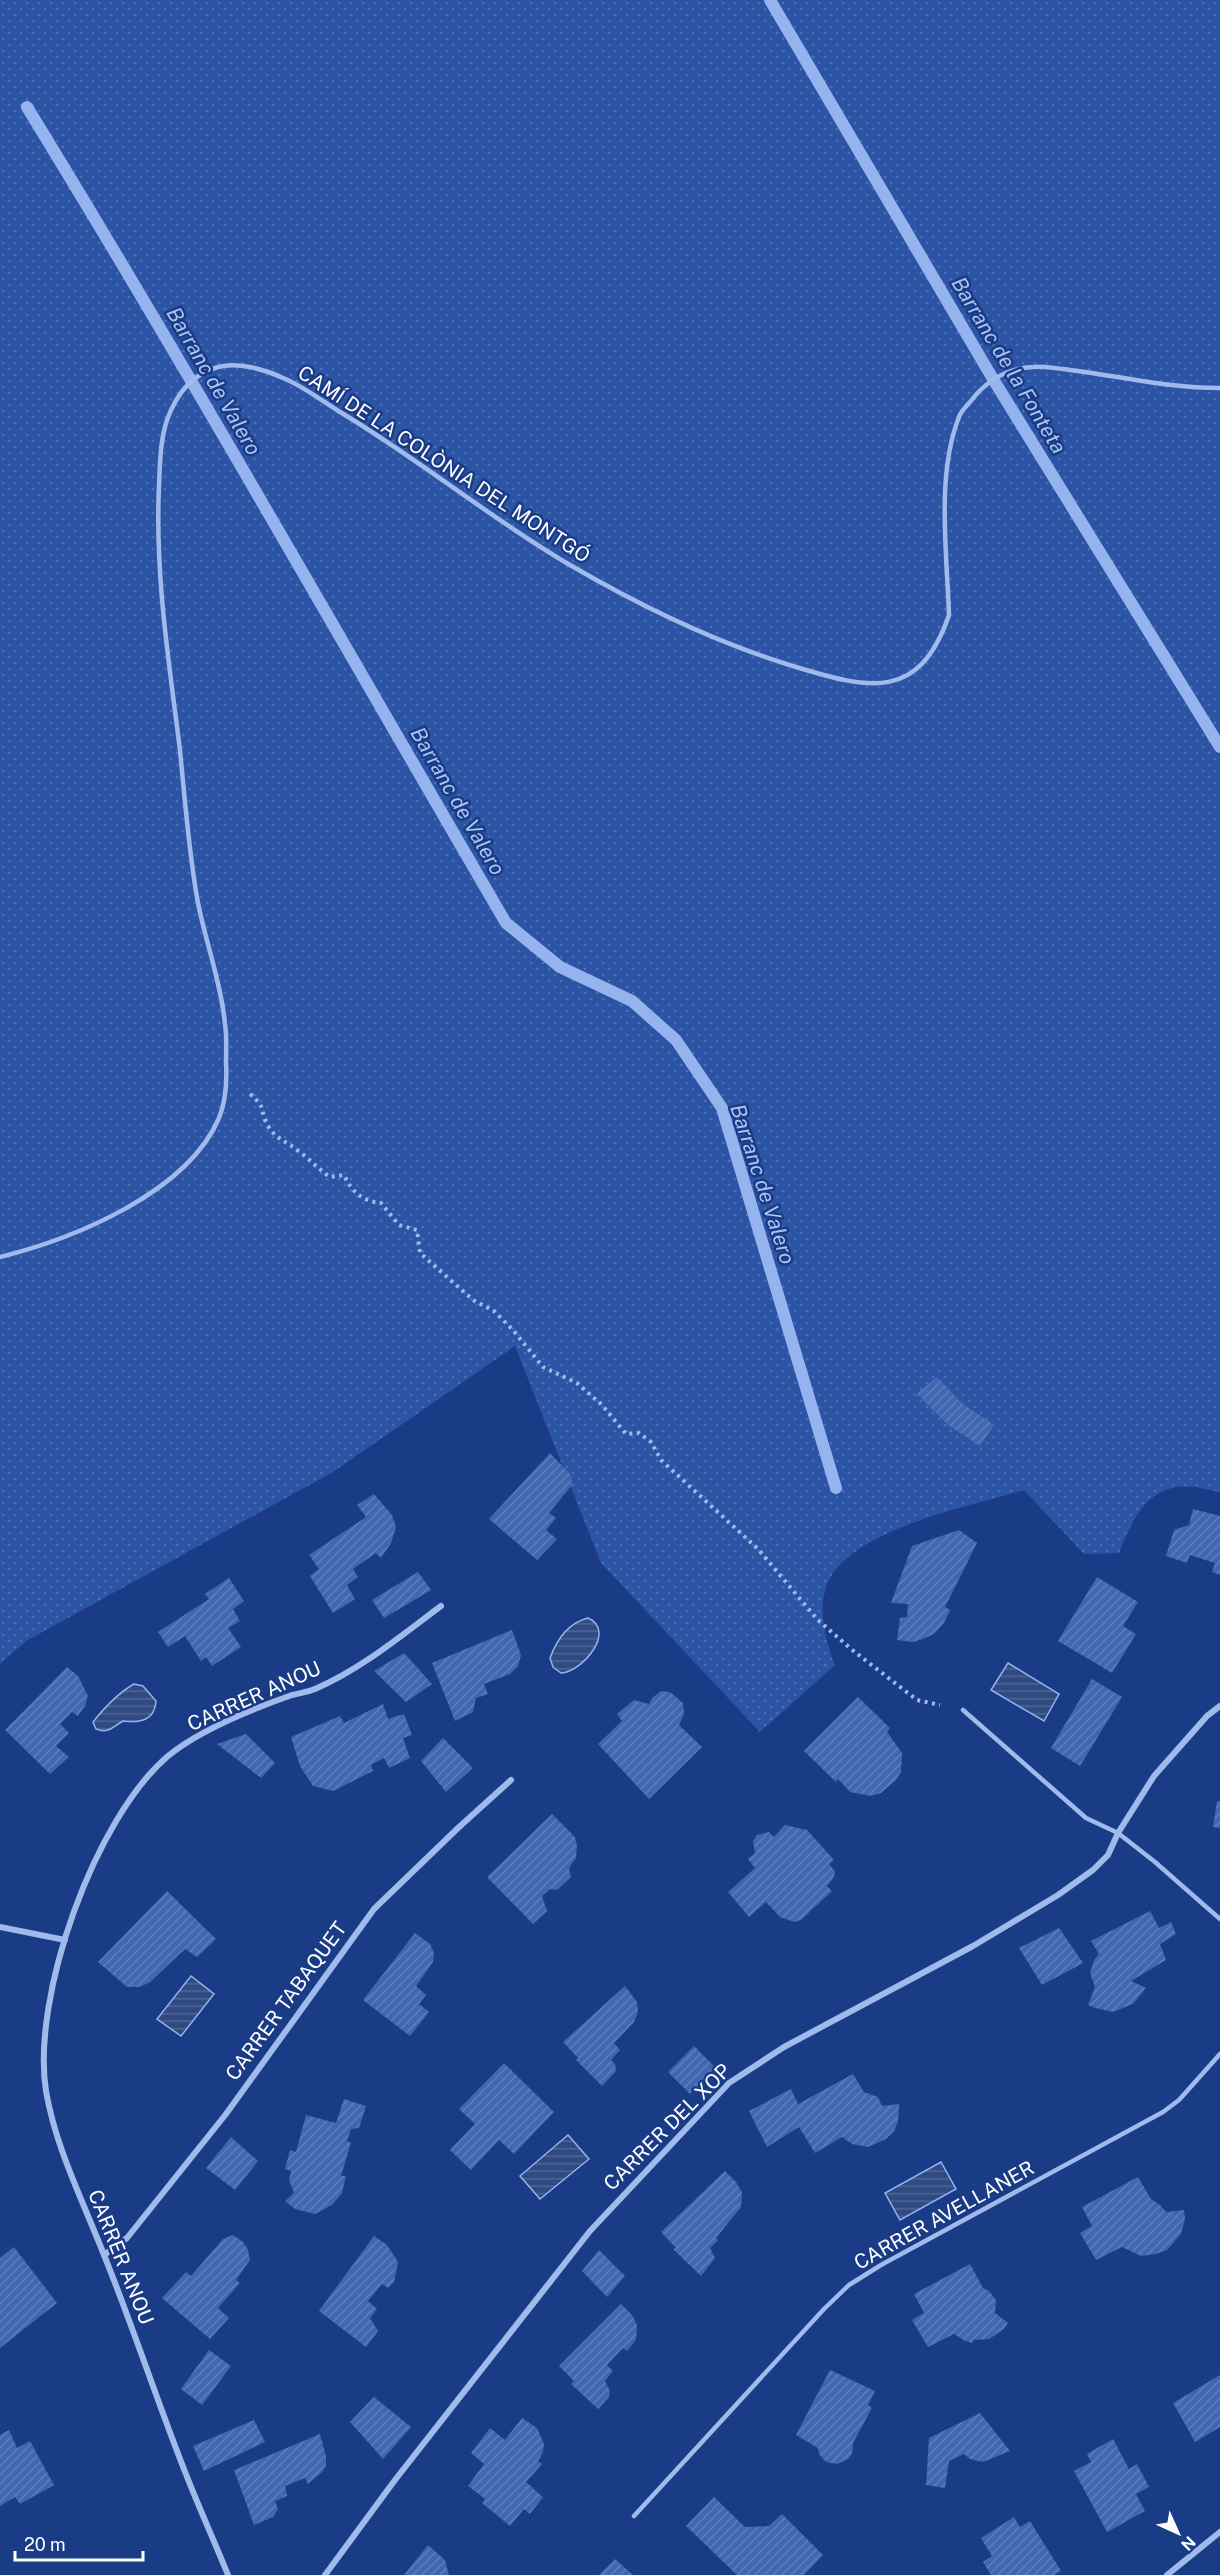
<svg xmlns="http://www.w3.org/2000/svg" width="1220" height="2575" font-family="'Public Sans',sans-serif">
<defs>
<pattern id="green-dots" width="8" height="8" patternUnits="userSpaceOnUse" patternTransform="scale(1.5)"><rect width="8" height="8" fill="#2c54a5"/><path d="M2 2h.1M6 6h.1" fill="none" stroke="#4c6eb2" stroke-width="1.8" stroke-linecap="round"/></pattern>
<pattern id="water-rules" width="6" height="5" patternUnits="userSpaceOnUse" patternTransform="scale(1.5)"><rect width="6" height="5" fill="#304a82"/><path d="M0 2.5h6" fill="none" stroke="#4f6595"/></pattern>
<pattern id="building-hatch" width="6" height="6" patternUnits="userSpaceOnUse" patternTransform="scale(1.5)"><rect width="6" height="6" fill="#4266b0"/><path d="M-1 1l2-2M0 6l6-6M5 7l2-2" fill="none" stroke="#5e7dbc"/></pattern>
</defs>
<rect width="100%" height="100%" fill="#1a3c87"/>
<path fill="url(#green-dots)" d="M 0,0 L 1220,0 L 1220,1492 C 1208,1490 1191,1485 1178,1487 C 1143,1492 1131,1524 1119,1553 L 1084,1554 L 1024,1490 C 971,1506 850,1529 827,1584 C 817,1609 826,1642 835,1665 L 760,1732 L 601,1563 L 515,1346 L 333,1472 L 26,1641 L 0,1664 Z"/>
<g fill="url(#water-rules)" stroke="#94b3ef" stroke-width="1.5">
<path d="M 588,1618 C 617,1631 582,1672 561,1673 L 553,1667 L 550,1658 C 557,1639 568,1623 588,1618 Z"/>
<polygon points="1008,1663 1059,1694 1044,1721 991,1690"/>
<path d="M 134,1684 L 143,1686 L 156,1701 C 155,1721 139,1723 123,1721 C 112,1727 109,1734 96,1729 L 93,1722 C 105,1707 118,1693 134,1684 Z"/>
<polygon points="191,1976 214,1994 181,2036 157,2019"/>
<polygon points="568,2135 589,2159 540,2199 520,2176"/>
<polygon points="941,2162 956,2189 900,2220 885,2193"/>
</g>
<g fill="none" stroke-linecap="round" stroke-linejoin="round">
<g stroke="#94b3ef" stroke-width="12">
<polyline points="770,0 993,379 1220,747"/>
<path d="M 27,107 C 192,376 347,651 506,923 L 560,967 L 632,1001 L 676,1040 L 722,1108 L 836,1488"/>
</g>
</g>
<g fill="url(#building-hatch)">
<polygon points="937,1377 963,1404 994,1425 980,1446 948,1425 917,1394"/>
<polygon points="550,1453 571,1475 572,1485 549,1513 556,1518 546,1530 557,1539 537,1560 489,1519"/>
<polygon points="374,1494 392,1515 396,1527 391,1543 381,1558 376,1553 353,1569 358,1577 347,1585 355,1599 333,1613 310,1576 319,1569 309,1555 366,1517 357,1505"/>
<polygon points="1193,1509 1220,1516 1220,1575 1212,1572 1215,1563 1190,1555 1187,1563 1166,1556 1174,1530 1189,1525"/>
<polygon points="959,1530 977,1543 945,1607 950,1610 944,1623 934,1634 923,1639 913,1642 897,1640 900,1618 907,1617 908,1604 891,1603 912,1546"/>
<polygon points="418,1572 431,1590 384,1618 372,1600"/>
<polygon points="1097,1577 1138,1602 1123,1626 1136,1634 1112,1673 1058,1641"/>
<polygon points="229,1578 244,1601 233,1609 240,1621 228,1628 241,1647 212,1666 206,1657 201,1661 185,1636 168,1647 158,1632 209,1599 205,1594"/>
<polygon points="512,1630 521,1655 518,1666 510,1674 484,1684 488,1694 476,1698 473,1712 455,1721 432,1663"/>
<polygon points="404,1653 432,1684 406,1702 374,1671"/>
<polygon points="67,1667 78,1676 88,1696 85,1706 78,1716 72,1712 60,1724 69,1733 56,1746 69,1757 50,1774 5,1730"/>
<polygon points="1092,1679 1122,1697 1080,1766 1051,1748"/>
<polygon points="661,1691 670,1692 683,1703 684,1714 679,1725 702,1747 649,1799 598,1744 622,1721 617,1714 634,1700 649,1704 652,1698"/>
<polygon points="858,1697 890,1728 887,1732 902,1753 901,1772 896,1780 881,1793 871,1796 850,1792 838,1779 836,1782 804,1751"/>
<polygon points="383,1704 388,1719 404,1714 412,1735 403,1738 410,1758 389,1768 384,1758 371,1765 373,1771 333,1791 313,1786 300,1766 291,1737 340,1716 344,1723"/>
<polygon points="246,1734 275,1763 261,1778 217,1744"/>
<polygon points="443,1738 473,1768 446,1792 421,1761"/>
<polygon points="1217,1801 1220,1801 1220,1828 1213,1827"/>
<polygon points="552,1814 575,1837 577,1846 576,1858 569,1868 571,1877 557,1890 550,1889 542,1896 547,1911 533,1924 487,1877"/>
<polygon points="785,1825 807,1830 834,1860 829,1864 835,1871 834,1877 827,1886 832,1891 801,1920 794,1922 780,1917 766,1902 749,1917 728,1892 755,1868 748,1859 755,1853 753,1841 757,1835 769,1832 774,1837"/>
<polygon points="167,1891 216,1939 197,1957 185,1949 150,1982 140,1987 127,1987 98,1962"/>
<polygon points="1150,1911 1159,1928 1171,1922 1176,1934 1160,1944 1166,1960 1131,1981 1146,1988 1133,2004 1113,2012 1095,2008 1088,2005 1095,1987 1090,1973 1094,1960 1099,1954 1091,1941"/>
<polygon points="1059,1928 1083,1963 1042,1985 1019,1948"/>
<polygon points="415,1933 430,1944 434,1953 433,1962 416,1986 426,1995 419,2004 429,2012 410,2036 363,2000"/>
<polygon points="625,1986 637,2002 638,2012 634,2022 614,2043 620,2050 611,2060 615,2064 616,2071 602,2086 576,2060 578,2058 563,2042"/>
<polygon points="694,2046 718,2070 690,2094 668,2072"/>
<polygon points="504,2063 554,2112 514,2154 499,2140 471,2170 450,2150 475,2124 459,2109"/>
<polygon points="853,2074 864,2092 878,2097 882,2106 899,2104 898,2122 894,2131 886,2139 868,2147 852,2144 842,2137 815,2153 799,2127 767,2147 749,2111 791,2089 798,2104"/>
<polygon points="344,2099 366,2106 359,2128 351,2129 347,2141 351,2143 341,2176 346,2176 342,2193 332,2205 315,2214 295,2209 285,2201 294,2193 289,2180 291,2171 285,2169 290,2150 296,2152 306,2115 336,2123"/>
<polygon points="231,2137 258,2161 235,2190 206,2168"/>
<polygon points="725,2171 736,2182 742,2192 741,2207 716,2238 718,2240 710,2248 715,2258 701,2276 673,2249 676,2248 661,2232"/>
<polygon points="1138,2177 1151,2199 1160,2205 1166,2212 1184,2210 1185,2219 1181,2234 1167,2250 1156,2254 1141,2256 1122,2247 1096,2260 1080,2233 1092,2226 1082,2207"/>
<polygon points="233,2235 243,2242 248,2250 250,2260 236,2280 240,2283 218,2308 229,2318 210,2339 162,2298 186,2272 191,2276 223,2239"/>
<polygon points="374,2236 387,2245 398,2262 394,2282 388,2288 382,2284 368,2301 377,2309 370,2318 378,2331 366,2347 319,2311"/>
<polygon points="14,2247 57,2303 0,2348 0,2258"/>
<polygon points="599,2250 625,2276 607,2297 582,2271"/>
<polygon points="970,2264 983,2288 989,2291 996,2300 995,2313 1008,2323 1004,2329 989,2339 973,2340 973,2343 965,2341 954,2334 928,2347 912,2320 924,2313 914,2294"/>
<polygon points="621,2304 632,2315 637,2325 636,2340 627,2351 623,2348 607,2365 613,2371 605,2381 610,2391 609,2397 598,2409 571,2384 574,2381 559,2366"/>
<polygon points="209,2350 231,2366 202,2405 181,2389"/>
<polygon points="830,2370 875,2391 868,2405 872,2408 853,2443 852,2454 848,2459 837,2464 826,2462 819,2454 818,2448 796,2435"/>
<polygon points="1220,2375 1220,2427 1195,2442 1173,2403"/>
<polygon points="374,2397 411,2427 383,2459 350,2422"/>
<polygon points="980,2413 1010,2451 983,2462 970,2459 964,2454 949,2461 945,2488 926,2485 929,2438"/>
<polygon points="522,2418 537,2428 544,2444 543,2452 538,2461 542,2464 526,2482 543,2497 530,2514 524,2509 510,2526 482,2503 485,2499 468,2486 484,2464 471,2453 490,2428 505,2440"/>
<polygon points="254,2420 265,2442 204,2471 193,2446"/>
<polygon points="9,2430 17,2448 30,2441 54,2485 20,2504 15,2497 0,2506 0,2435"/>
<polygon points="320,2434 326,2457 326,2466 322,2472 308,2484 305,2478 285,2486 287,2496 275,2501 278,2509 273,2517 254,2525 234,2470"/>
<polygon points="1113,2439 1129,2469 1137,2464 1149,2487 1136,2494 1145,2511 1107,2532 1074,2471 1091,2462 1087,2454"/>
<polygon points="714,2497 745,2527 769,2526 782,2514 823,2555 804,2575 737,2575 686,2526"/>
<polygon points="1014,2517 1020,2527 1030,2521 1061,2571 1054,2575 991,2575 983,2562 992,2556 981,2538"/>
<polygon points="428,2545 445,2560 449,2575 404,2575"/>
<polygon points="615,2559 633,2575 599,2575"/>
</g>
<g fill="none" stroke-linecap="round" stroke-linejoin="round">
<path stroke="#a1baec" stroke-width="4" stroke-dasharray="3 4.5" stroke-linecap="butt" d="M 250,1094 C 268,1109 259,1111 268,1126 C 276,1139 286,1141 297,1150 C 309,1158 318,1169 330,1177 L 344,1175 C 352,1192 362,1201 381,1203 L 399,1225 L 417,1230 L 420,1253 L 473,1300 L 494,1311 L 513,1330 L 543,1367 L 577,1383 L 602,1405 L 626,1434 L 639,1433 L 651,1442 L 661,1460 L 758,1549 L 817,1619 L 851,1649 L 917,1700 L 940,1705"/>
<g stroke="#a1baec" stroke-width="4.5">
<path d="M 0,1257 C 73,1239 187,1193 219,1118 C 226,1101 227,1080 226,1062 C 226,1049 227,1036 225,1024 C 221,983 206,943 198,903 C 188,849 185,796 179,742 C 168,656 155,572 159,486 C 160,464 160,441 167,420 C 176,395 192,374 218,367 C 238,362 264,369 283,378 C 303,386 322,401 340,412 C 419,459 491,519 570,565 C 642,607 716,643 796,667 C 869,689 919,702 949,615 C 947,553 936,475 959,417 C 961,411 966,407 970,402 C 988,378 1013,365 1044,367 C 1103,372 1160,388 1220,388"/>
<polyline points="963,1710 1086,1818 1118,1833 1155,1862 1220,1919"/>
<polyline points="634,2516 824,2309 849,2285 881,2265 1163,2112 1179,2100 1220,2054"/>
</g>
<g stroke="#a1baec" stroke-width="6">
<polyline points="0,1927 65,1940"/>
<polyline points="104,2255 127,2238 226,2114 374,1909 458,1828 511,1780"/>
<path d="M 228,2575 C 213,2538 196,2501 182,2464 C 155,2395 132,2324 104,2255 C 83,2201 56,2149 46,2091 C 31,1997 95,1818 168,1756 C 201,1729 252,1709 292,1695 C 300,1693 308,1692 315,1689 C 360,1670 402,1635 441,1606"/>
<polyline points="325,2575 395,2480 590,2231 729,2083 784,2047 973,1946 1058,1895 1093,1870 1108,1855 1118,1833 1154,1776 1207,1716 1220,1706"/>
<polyline points="1167,2575 1220,2532"/>
</g>
</g>
<g text-anchor="middle" dominant-baseline="central" stroke-width="5" stroke-linejoin="round" paint-order="stroke">
<g font-size="20" fill="#fff" stroke="#1a3c87">
<text transform="translate(444 464) rotate(33)">CAMÍ DE LA COLÒNIA DEL MONTGÓ</text>
<text transform="translate(254 1696) rotate(-24)">CARRER ANOU</text>
<text transform="translate(286 2001) rotate(-54)">CARRER TABAQUET</text>
<text transform="translate(667 2127) rotate(-45)">CARRER DEL XOP</text>
<text transform="translate(944 2215) rotate(-29)">CARRER AVELLANER</text>
<text transform="translate(121 2257) rotate(68)">CARRER ANOU</text>
</g>
<g font-size="21" font-style="italic" fill="#adc5f4" stroke="#1a3c87">
<text transform="translate(1009 365) rotate(59)">Barranc de la Fonteta</text>
<text transform="translate(214 381) rotate(60)">Barranc de Valero</text>
<text transform="translate(458 801) rotate(60)">Barranc de Valero</text>
<text transform="translate(763 1184) rotate(72)">Barranc de Valero</text>
</g>
</g>
<g transform="translate(1178 2533) rotate(135)" stroke="#1a3c87" stroke-width="4.5" paint-order="stroke">
<path d="M0-4.5L10 22L0 15L-10 22Z" fill="#ffffff"/>
<text y="-9" font-size="16" font-weight="bold" text-anchor="middle" fill="#ffffff">N</text>
</g>
<path d="M15 2551v9h128v-9" fill="none" stroke="#ffffff" stroke-width="3"/>
<text x="24" y="2551" font-size="18" fill="#ffffff" stroke="#1a3c87" stroke-width="4.5" paint-order="stroke">20 m</text>
</svg>
